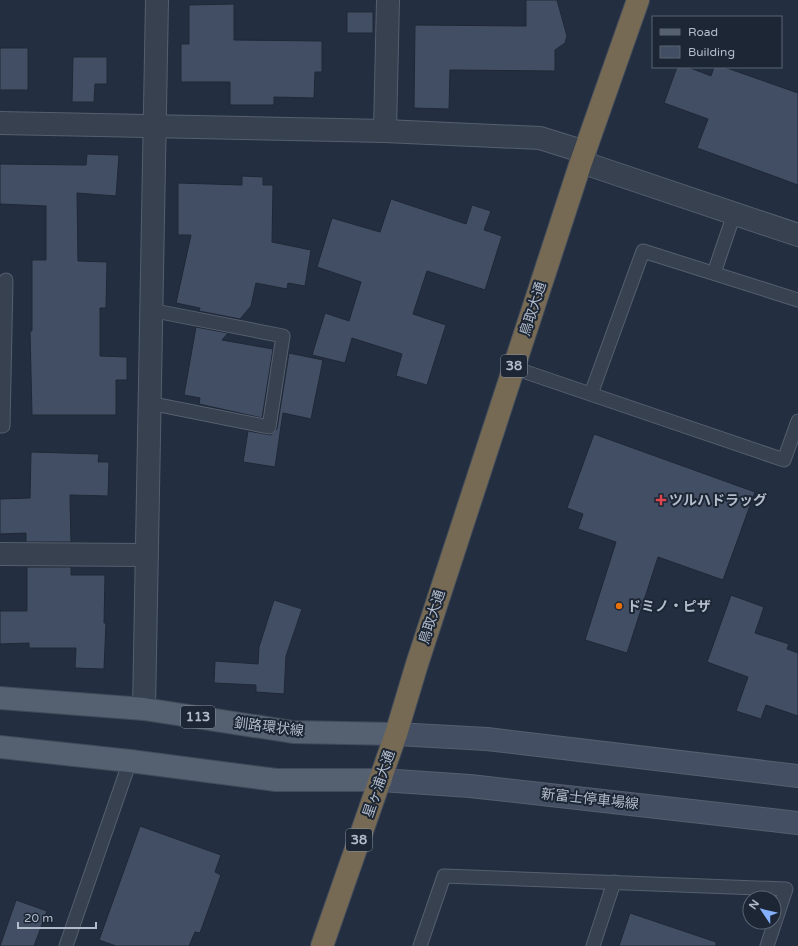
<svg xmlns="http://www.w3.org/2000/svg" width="798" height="946" font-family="'Varela Round','Noto Sans JP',sans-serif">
<rect width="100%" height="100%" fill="#232f40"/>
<g fill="#424e63" stroke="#1e2837">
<polygon points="526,0 557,0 567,36 565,43 555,50 555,71 450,70 449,109 414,108 415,25 526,26"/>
<polygon points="234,4 234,40 322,41 322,72 315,72 314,98 274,97 274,105 230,105 230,82 181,82 181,44 189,44 189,5"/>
<rect x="347" y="12" width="26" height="21"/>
<rect x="0" y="48" width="28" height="42"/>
<polygon points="73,57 107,57 107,84 95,84 94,102 72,102"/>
<polygon points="677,67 688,67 711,76 714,67 724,67 798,93 798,185 697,148 708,119 664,103"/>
<polygon points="87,154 119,155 116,196 77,193 78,261 107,262 106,308 100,308 100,356 127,357 127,380 116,380 116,415 32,415 30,331 32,331 32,260 46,260 46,206 0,204 0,164 86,165"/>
<polygon points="242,176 263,177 263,185 273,185 272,242 311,250 305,286 288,283 287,289 256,283 251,306 240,319 199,311 200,308 176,303 191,235 178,235 178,183 242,185"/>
<polygon points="391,199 466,224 472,205 491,211 484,230 502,236 485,290 427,271 413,314 446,325 427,385 396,376 402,354 352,338 345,363 312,355 325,313 349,321 361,282 317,267 332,218 380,232"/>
<polygon points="196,327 228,333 222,340 273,349 262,418 199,404 200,398 184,395"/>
<polygon points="289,353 323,360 311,419 283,413 275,467 243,462 248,431 271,435 277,429"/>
<polygon points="594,434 755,492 723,580 658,557 627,653 585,640 616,542 578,529 583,514 567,508"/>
<polygon points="31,452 99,454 98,462 109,462 108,496 70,495 71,542 26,542 26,533 0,534 0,499 30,498"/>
<polygon points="27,567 71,567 71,575 105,575 104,623 106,623 104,669 75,668 76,648 29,648 29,643 0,644 0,611 27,611"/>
<polygon points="731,595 764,607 755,633 789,644 787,649 798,653 798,716 766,705 761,719 736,711 748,677 707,662"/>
<polygon points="274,600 302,609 286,656 284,694 256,692 256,685 214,683 215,661 258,664 259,647"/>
<polygon points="140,826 221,855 215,872 221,875 200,933 195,932 189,946 116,946 99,940"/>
<polygon points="16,900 47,911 34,946 0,946"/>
<polygon points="630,913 716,942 716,946 619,946"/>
</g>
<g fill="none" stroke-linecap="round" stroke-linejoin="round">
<defs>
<g id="lane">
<polyline points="714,273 734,214"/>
<polyline points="514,368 784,460 798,421"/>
<polyline points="591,394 643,251 798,300"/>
<polyline points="149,403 269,427 283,336 150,310"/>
<polyline points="0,426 3,426 6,280"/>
<polyline points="66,946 130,761"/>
<polyline points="420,946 444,876 786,889 767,946"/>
<polyline points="593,946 614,882"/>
</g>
<g id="street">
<polyline points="0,123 385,131 540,138 585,152"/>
<polyline points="385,131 388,0"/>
<polyline points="581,162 798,235"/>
<polyline points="0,554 146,555"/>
<polyline points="144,709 157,0"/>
</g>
<g id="secondary">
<polyline points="396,734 487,739 798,776"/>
<polyline points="381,780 470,786 798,823"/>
</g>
<g id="primary">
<polyline points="0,698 144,709 293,732 396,734"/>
<polyline points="0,747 130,761 276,780 381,780"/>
</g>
<polyline id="highway" points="322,946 396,734 417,664 581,162 638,0"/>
</defs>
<use href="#lane" stroke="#555f6e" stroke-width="15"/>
<use href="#street" stroke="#555f6e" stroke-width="24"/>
<use href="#secondary" stroke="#555f6e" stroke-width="24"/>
<use href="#primary" stroke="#404a59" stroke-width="24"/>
<use href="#highway" stroke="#424c5b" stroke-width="24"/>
<use href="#lane" stroke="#374150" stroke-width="13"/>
<use href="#street" stroke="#374150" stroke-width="22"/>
<use href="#secondary" stroke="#454f63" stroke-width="22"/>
<use href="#primary" stroke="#556070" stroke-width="22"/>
<use href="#highway" stroke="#766a54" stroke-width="22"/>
</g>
<path fill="#e0444e" stroke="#1c2635" stroke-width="1.5" d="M659 494h4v4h4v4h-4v4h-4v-4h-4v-4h4z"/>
<circle fill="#e8710a" stroke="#1c2635" stroke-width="1.5" cx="619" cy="606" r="4"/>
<g text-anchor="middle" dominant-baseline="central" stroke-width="4" stroke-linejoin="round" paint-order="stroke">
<g fill="#1c2635" stroke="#868f9e" stroke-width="1">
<rect x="501" y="355" width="26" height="22" rx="3"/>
<rect x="181" y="706" width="34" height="22" rx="3"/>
<rect x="346" y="829" width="26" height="22" rx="3"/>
</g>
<g font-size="13" font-weight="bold" fill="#b3bccb">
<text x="514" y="366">38</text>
<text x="198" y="717">113</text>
<text x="359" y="840">38</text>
</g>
<g font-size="14" fill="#b3bccb" stroke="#1c2635">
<text transform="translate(533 309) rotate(-72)">鳥取大通</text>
<text transform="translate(432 617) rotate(-72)">鳥取大通</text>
<text transform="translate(269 727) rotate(7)">釧路環状線</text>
<text transform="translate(379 784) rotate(-71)">星ヶ浦大通</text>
<text transform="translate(590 799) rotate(6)">新富士停車場線</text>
</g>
<g font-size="14" font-weight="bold" fill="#b3bccb" stroke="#1c2635" text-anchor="start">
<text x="669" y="500">ツルハドラッグ</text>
<text x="627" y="606">ドミノ・ピザ</text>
</g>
</g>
<rect x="652" y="16" width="130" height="52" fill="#1c2635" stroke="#586271"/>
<rect x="660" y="29" width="20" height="6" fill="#556070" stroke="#586271"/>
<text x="688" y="36" font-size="12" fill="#b3bccb">Road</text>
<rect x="660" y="46" width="20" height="12" fill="#424e63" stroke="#586271"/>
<text x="688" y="56" font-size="12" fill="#b3bccb">Building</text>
<g transform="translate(762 910) rotate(305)"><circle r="19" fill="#1c2635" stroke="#586271"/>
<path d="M0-3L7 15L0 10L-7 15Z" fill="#85b0fe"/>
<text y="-6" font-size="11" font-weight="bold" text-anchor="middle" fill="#b3bccb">N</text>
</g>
<path d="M18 922v6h78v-6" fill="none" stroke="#b3bccb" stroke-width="2"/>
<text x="24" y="922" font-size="12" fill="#b3bccb" stroke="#1c2635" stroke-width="3" paint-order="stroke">20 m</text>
</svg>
